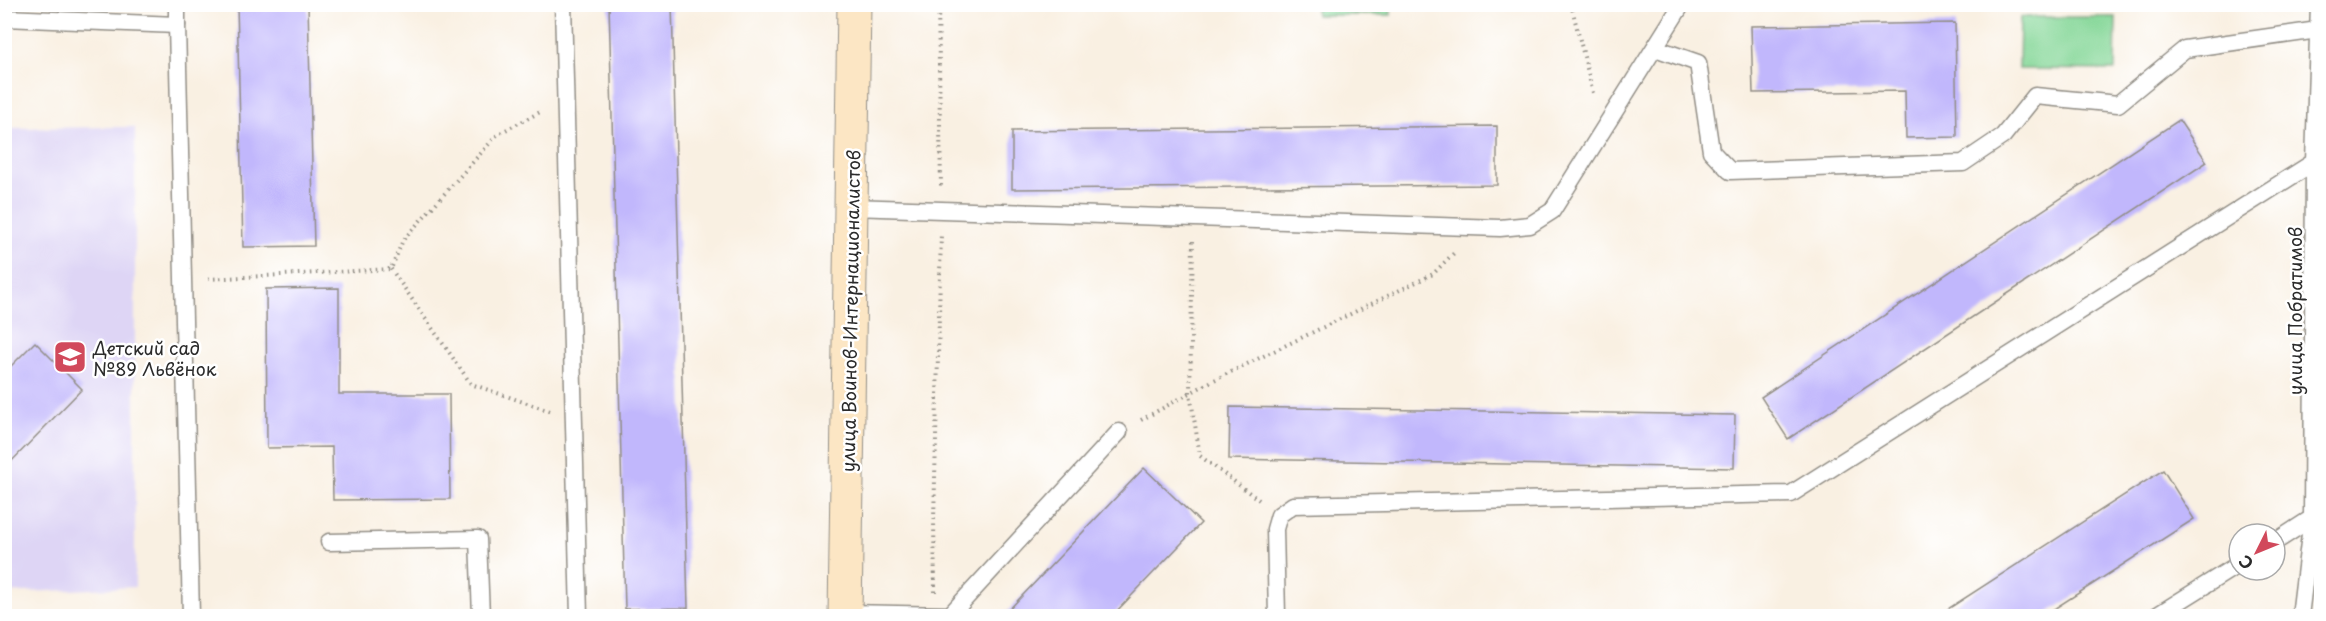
<svg xmlns="http://www.w3.org/2000/svg" width="2326" height="621" font-family="'Playpen Sans',sans-serif">
<rect width="100%" height="100%" fill="#fff"/>
<filter id="ink" filterUnits="userSpaceOnUse"><feTurbulence type="fractalNoise" baseFrequency=".0167" numOctaves="2"/><feDisplacementMap in="SourceGraphic" scale="12" xChannelSelector="R" yChannelSelector="G"/><feConvolveMatrix kernelMatrix="1 2 1 2 8 2 1 2 1" color-interpolation-filters="sRGB"/></filter>
<filter id="wash" filterUnits="userSpaceOnUse"><feTurbulence type="fractalNoise" baseFrequency=".008" numOctaves="4" result="noise"/><feDisplacementMap in="SourceGraphic" scale="24" xChannelSelector="R" yChannelSelector="G"/><feGaussianBlur stdDeviation="1.35" result="paint"/><feColorMatrix in="noise" values="0 0 0 0 0 0 0 0 0 0 0 0 0 0 0 0 0 1.4 0 .05"/><feComposite in="paint" operator="in"/></filter>
<g filter="url(#wash)">
<rect width="100%" height="100%" fill="#f9f0e2"/>
<polygon fill="#ded5f5" points="135,127 135,587 5,593 4,128"/>
<g fill="#85d798" stroke="#588162" stroke-width="1.5">
<rect x="1316" y="5" width="75" height="10"/>
<polygon points="2020,17 2116,17 2115,70 2019,69"/>
</g>
<g id="blocks">
<g fill="#c1b7fc">
<polygon points="237,4 308,4 314,246 243,247"/>
<polygon points="609,4 672,4 688,608 625,609"/>
<polygon points="1955,23 1957,137 1906,138 1905,91 1753,93 1751,26"/>
<polygon points="2179,120 2207,162 1788,439 1761,397"/>
<polygon points="1497,126 1497,185 1012,189 1012,131"/>
<polygon points="339,288 339,394 449,394 450,499 333,500 332,447 267,448 266,289"/>
<polygon points="35,342 82,389 4,469 4,373"/>
<polygon points="1230,407 1735,415 1734,468 1229,459"/>
<polygon points="1144,468 1201,523 1112,616 1003,616"/>
<polygon points="2163,470 2194,519 2043,616 1937,616"/>
</g>
</g>
</g>
<g filter="url(#ink)">
<use href="#blocks" fill-opacity="0" stroke="#928e86" stroke-width="1.5"/>
<g fill="none" stroke-linecap="round" stroke-linejoin="round">
<defs>
<g id="service">
<polyline points="563,4 579,616"/>
<polyline points="4,18 177,25 177,4"/>
<polyline points="177,25 191,616"/>
<polyline points="1655,48 1698,63 1711,151 1730,171 1963,163 2003,136 2035,96 2118,104 2185,49 2318,30"/>
<polyline points="851,207 1500,228 1530,225 1552,211 1682,4"/>
<polyline points="329,542 478,539 481,616"/>
<polyline points="2275,542 2312,518"/>
<polyline points="845,613 950,615 1119,432"/>
<polyline points="1277,616 1275,529 1279,515 1293,505 1791,494 2314,162"/>
<polyline points="2156,616 2239,564"/>
<polyline points="2300,616 2312,518 2314,162 2319,4"/>
</g>
<polyline id="secondary" points="845,616 854,4"/>
</defs>
<use href="#service" stroke="#928e86" stroke-width="19"/>
<use href="#secondary" stroke="#928e86" stroke-width="35"/>
<g stroke="#928e86" stroke-width="4" stroke-dasharray="1.5 4.5" stroke-linecap="butt">
<polyline points="938,4 941,187"/>
<polyline points="1571,4 1594,97"/>
<polyline points="1193,241 1190,393 1200,456 1259,500"/>
<polyline points="391,269 471,384 550,411"/>
<polyline points="208,279 391,269 403,240 498,134 542,111"/>
<polyline points="1141,420 1212,381 1433,274 1455,252"/>
<polyline points="935,592 934,520 941,233"/>
</g>
<use href="#service" stroke="#fff" stroke-width="16"/>
<use href="#secondary" stroke="#fce6c4" stroke-width="33"/>
</g>
</g>
<defs>
<symbol id="school-square" viewBox="-11 -11 22 22"><rect x="-9" y="-9" width="18" height="18" rx="4" fill="#d1495b" stroke="#fff"/><path d="M0-5L7-2L0 1L-7-2ZM-4 1L0 2.5L4 1V4Q0 6-4 4Z" fill="#fff"/></symbol>
</defs>
<g fill-rule="evenodd">
<use href="#school-square" x="51" y="338" width="38" height="38"/>
</g>
<g text-anchor="middle" dominant-baseline="central" stroke-width="5" stroke-linejoin="round" paint-order="stroke">
<g font-size="18" fill="#2b2b2b" stroke="#fff">
<text transform="translate(850 311) rotate(-89)">улица Воинов-Интернационалистов</text>
<text transform="translate(2294 311) rotate(-90)">улица Побратимов</text>
</g>
<g font-size="18" fill="#2b2b2b" stroke="#fff" text-anchor="start">
<text x="93" y="347">Детский сад<tspan x="93" dy="21">№89 Львёнок</tspan></text>
</g>
</g>
<rect width="2326" height="621" fill="none" stroke="#fff" stroke-width="24"/>
<g transform="translate(2257 552) rotate(227)"><circle r="28" fill="#ffffff" stroke="#aaaaaa" stroke-width="1.5"/>
<path d="M0-4.5L10 22L0 15L-10 22Z" fill="#d1495b"/>
<text y="-9" font-size="16" font-weight="bold" text-anchor="middle" fill="#2b2b2b">С</text>
</g>
</svg>
